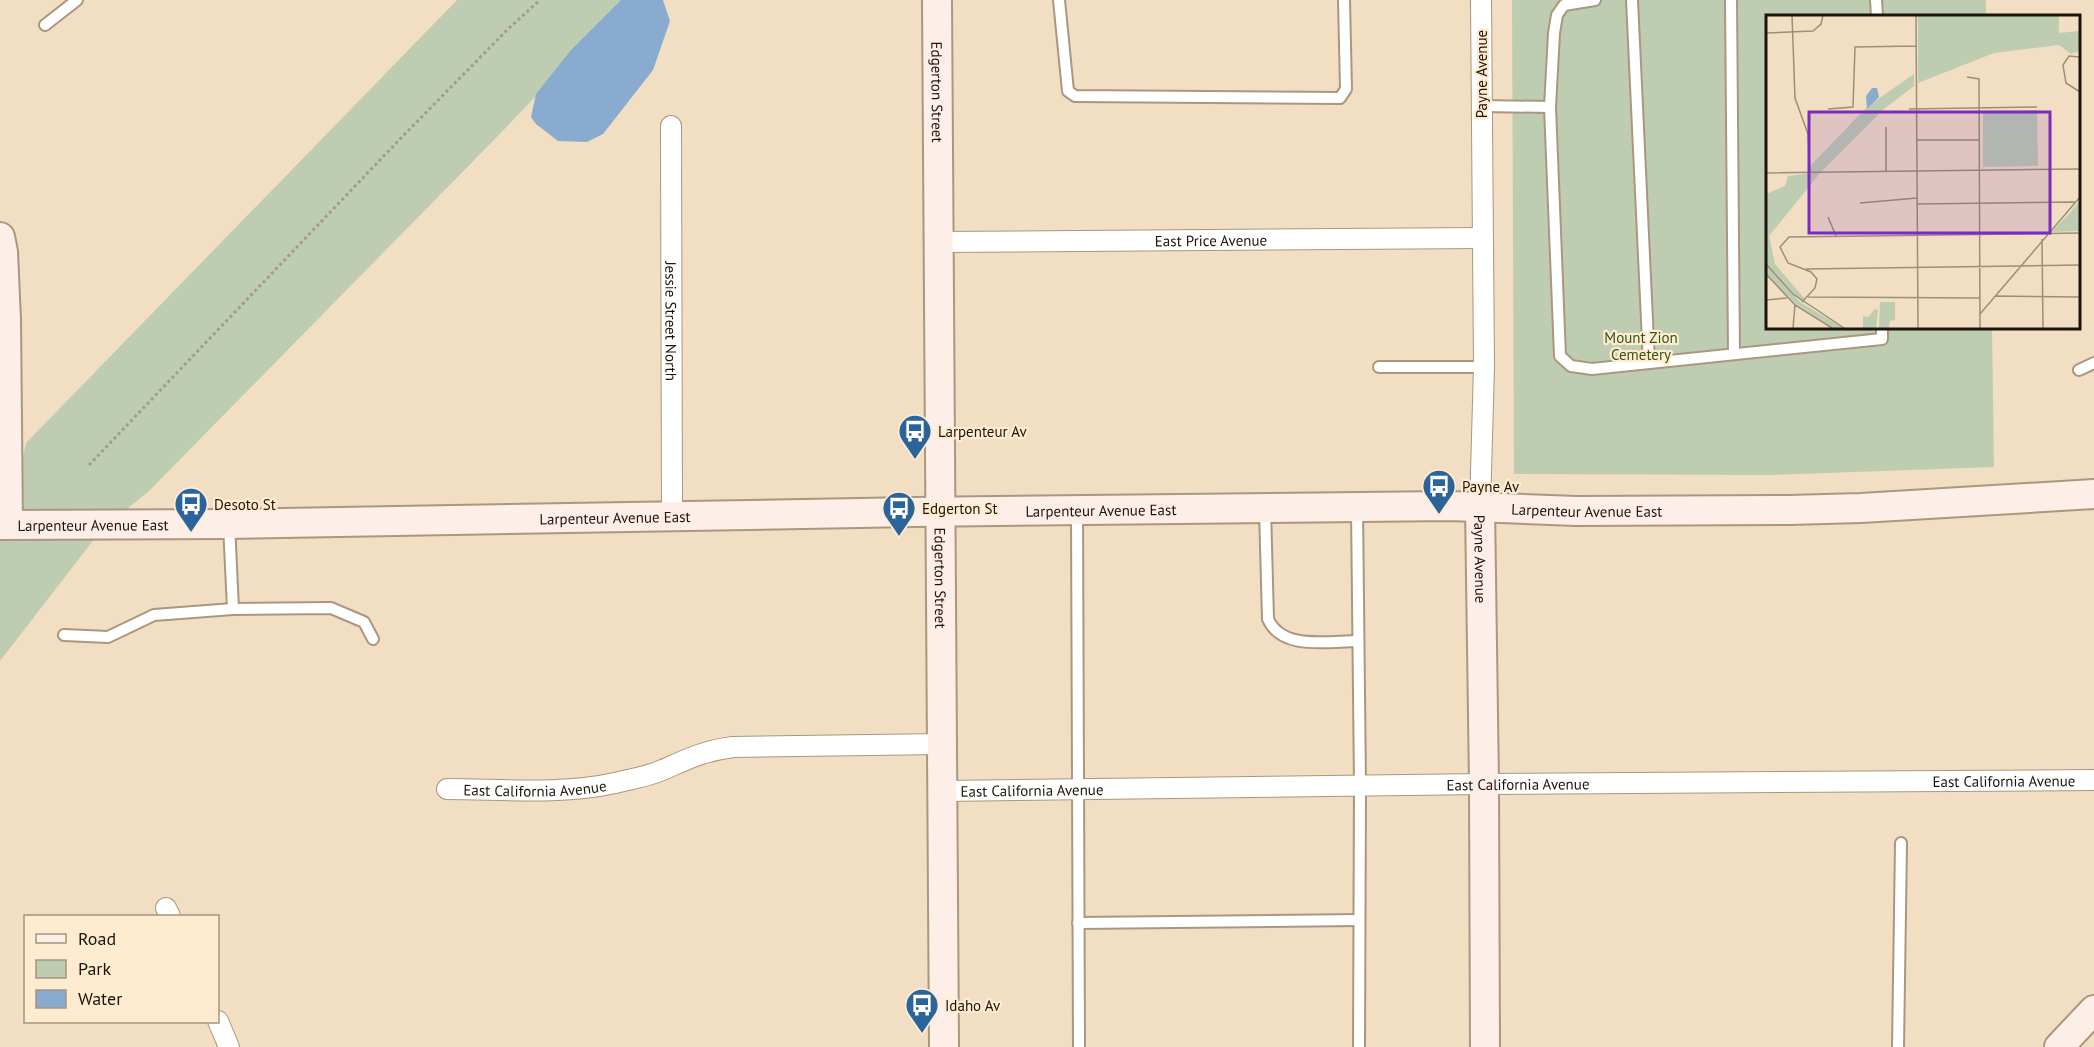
<svg xmlns="http://www.w3.org/2000/svg" width="2094" height="1047" font-family="'PT Sans',sans-serif">
<rect width="100%" height="100%" fill="#f2dec2"/>
<g fill="#becdb1">
<polygon points="457,0 628,0 491,143 148,492 102,529 0,661 0,536 8,525 26,443"/>
<polygon points="1512,0 1986,0 1986,16 1767,16 1767,327 1992,327 1994,467 1768,475 1514,474"/>
</g>
<polygon fill="#8aabd0" points="621,0 663,0 670,21 653,70 603,134 587,142 558,141 536,124 531,117 536,94 571,50"/>
<g fill="none" stroke-linecap="round" stroke-linejoin="round">
<defs>
<g id="lane">
<polyline points="1059,0 1068,91 1075,96 1340,98 1346,89 1344,0"/>
<polyline points="1595,0 1564,5 1557,15 1554,33 1550,107 1560,356 1571,366 1592,369 1882,339 1882,327"/>
<polyline points="1632,0 1649,363"/>
<polyline points="1731,0 1734,354"/>
<polyline points="1876,0 1877,16"/>
<polyline points="45,25 77,0"/>
<polyline points="1481,106 1550,107"/>
<polyline points="1379,367 1484,367"/>
<polyline points="2079,370 2094,363"/>
<polyline points="1357,507 1360,786 1359,1047"/>
<path d="M 1265,509 L 1268,619 C 1282,651 1329,641 1358,641"/>
<polyline points="1077,511 1079,1047"/>
<polyline points="229,524 233,609"/>
<polyline points="64,635 108,637 154,615 233,609 331,608 364,622 373,639"/>
<polyline points="1078,923 1359,920"/>
<polyline points="1898,1047 1901,843"/>
</g>
<g id="street">
<path id="s1" d="M 671,126 L 672,517"/>
<path id="s2" d="M 938,242 L 1482,238"/>
<polyline points="1480,507 1484,367 1481,0"/>
<path id="s3" d="M 447,789 C 502,789 561,795 615,783 C 630,779 646,777 660,771 C 686,760 702,751 733,747 L 942,744"/>
<path id="s4" d="M 942,791 L 1484,784 L 2094,780"/>
<polyline points="166,908 170,916"/>
<polyline points="218,1021 229,1047"/>
</g>
<g id="secondary">
<path id="s5" d="M 937,0 L 944,1047"/>
<polyline points="0,237 3,252 6,320 8,525"/>
<path id="s6" d="M 1480,507 L 1484,784 L 1485,1047"/>
<path id="s7" d="M 0,525 L 229,524 L 914,512 L 1450,506 L 1576,511 L 1789,510 L 1861,508 L 2094,494"/>
<polyline points="2059,1047 2094,1010"/>
</g>
</defs>
<use href="#lane" stroke="#aa977d" stroke-width="14"/>
<use href="#street" stroke="#aa977d" stroke-width="22"/>
<use href="#secondary" stroke="#aa977d" stroke-width="32"/>
<polyline stroke="#a99a84" stroke-width="3" stroke-dasharray="3 3" stroke-linecap="butt" points="89,465 400,139 508,29 540,0"/>
<use href="#lane" stroke="#fff" stroke-width="10"/>
<use href="#street" stroke="#fff" stroke-width="20"/>
<use href="#secondary" stroke="#feeee8" stroke-width="28"/>
</g>
<defs>
<symbol id="bus-pin" viewBox="-11 -11 22 30"><path d="M0 17L-7.5 6A9.5 9.5 0 1 1 7.5 6Z" fill="#2b639b" stroke="#ffebcf"/><path d="M-5-6H5V4H4V6H2V4H-2V6H-4V4H-5ZM-3.5-4V0h7V-4ZM-3.5 1.2v1.5H-2V1.2ZM2 1.2v1.5H3.5V1.2Z" fill="#fff"/></symbol>
</defs>
<g fill-rule="evenodd">
<use href="#bus-pin" x="896" y="412" width="38" height="52"/>
<use href="#bus-pin" x="1420" y="467" width="38" height="52"/>
<use href="#bus-pin" x="172" y="485" width="38" height="52"/>
<use href="#bus-pin" x="880" y="489" width="38" height="52"/>
<use href="#bus-pin" x="903" y="986" width="38" height="52"/>
</g>
<g text-anchor="middle" dominant-baseline="central" stroke-width="4.5" stroke-linejoin="round" paint-order="stroke">
<g font-size="15" fill="#1c150c" stroke="#ffebcf">
<text transform="translate(1481 74) rotate(-90)">Payne Avenue</text>
<text stroke="none"><textPath href="#s5" startOffset="92">Edgerton Street</textPath></text>
<text stroke="none"><textPath href="#s2" startOffset="273">East Price Avenue</textPath></text>
<text stroke="none"><textPath href="#s1" startOffset="195">Jessie Street North</textPath></text>
<text stroke="none"><textPath href="#s7" startOffset="1101">Larpenteur Avenue East</textPath></text>
<text stroke="none"><textPath href="#s7" startOffset="1587">Larpenteur Avenue East</textPath></text>
<text stroke="none"><textPath href="#s7" startOffset="615">Larpenteur Avenue East</textPath></text>
<text stroke="none"><textPath href="#s7" startOffset="93">Larpenteur Avenue East</textPath></text>
<text stroke="none"><textPath href="#s6" startOffset="52">Payne Avenue</textPath></text>
<text stroke="none"><textPath href="#s5" startOffset="578">Edgerton Street</textPath></text>
<text stroke="none"><textPath href="#s4" startOffset="1062">East California Avenue</textPath></text>
<text stroke="none"><textPath href="#s4" startOffset="576">East California Avenue</textPath></text>
<text stroke="none"><textPath href="#s3" startOffset="88">East California Avenue</textPath></text>
<text stroke="none"><textPath href="#s4" startOffset="90">East California Avenue</textPath></text>
</g>
<g font-size="15" fill="#375415" stroke="#ffebcf">
<text x="1641" y="337">Mount Zion<tspan x="1641" dy="17">Cemetery</tspan></text>
</g>
<g font-size="15" fill="#1c150c" stroke="#ffebcf" text-anchor="start">
<text x="938" y="431">Larpenteur Av</text>
<text x="1462" y="486">Payne Av</text>
<text x="214" y="504">Desoto St</text>
<text x="922" y="508">Edgerton St</text>
<text x="945" y="1005">Idaho Av</text>
</g>
</g>
<g transform="translate(1766 15)">
<rect width="314" height="314" fill="#f2dec2"/>
<path d="M 152,0 L 293,0 L 293,18 L 313,16 L 313,36 L 305,39 L 293,30 L 228,38 L 152,68 ZM 148,59 L 148,71 L 118,94 L 54,158 L 3,221 L 9,249 L 39,284 L 36,287 L 0,249 L 0,179 L 19,171 L 22,161 L 44,158 L 46,149 L 102,91 ZM 271,95 L 272,151 L 217,152 L 217,96 ZM 313,187 L 313,216 L 285,217 L 301,201 ZM 0,250 L 34,287 L 77,313 L 67,313 L 27,287 L 0,259 ZM 114,287 L 129,287 L 129,305 L 124,306 L 123,313 L 113,313 ZM 109,294 L 112,295 L 110,313 L 97,313 L 97,301 L 102,302 Z" fill="#becdb1"/>
<path d="M 106,73 L 111,73 L 113,82 L 101,94 L 100,81 Z" fill="#8aabd0"/>
<path fill="none" stroke="#9c8e79" stroke-width="1.5" d="M 26,0 L 29,83 L 42,119 L 44,157M 150,0 L 152,313M 0,18 L 47,16 L 55,9 L 57,0M 314,42 L 303,41 L 297,50 L 300,68 L 314,77M 201,62 L 213,64 L 214,313M 62,94 L 87,92 L 89,32 L 150,31M 143,94 L 271,92M 120,112 L 120,156M 151,125 L 213,125M 0,158 L 314,154M 94,188 L 151,183M 151,189 L 309,187M 62,202 L 70,221M 276,224 L 277,313M 0,249 L 27,279 L 78,313M 40,254 L 314,250M 0,259 L 29,290 L 66,313M 229,281 L 314,282M 42,282 L 214,283M 0,285 L 21,283M 36,287 L 49,273 L 51,264 L 45,257 L 22,248 L 14,232 L 23,222 L 314,218M 214,299 L 314,182M 27,313 L 29,290"/>
<path fill="#7b2cbf" fill-opacity="0.15" stroke="#7b2cbf" stroke-width="3" d="M 43,97 L 284,97 L 284,218 L 43,218 Z"/>
<rect width="314" height="314" fill="none" stroke="#1c150c" stroke-width="3"/>
</g>
<rect x="24" y="915" width="195" height="108" fill="#ffebcf" stroke="#a49581" stroke-width="1.5"/>
<rect x="36" y="934" width="30" height="9" fill="#feeee8" stroke="#a49581" stroke-width="1.5"/>
<text x="78" y="945" font-size="18" fill="#1c150c">Road</text>
<rect x="36" y="960" width="30" height="18" fill="#becdb1" stroke="#a49581" stroke-width="1.5"/>
<text x="78" y="975" font-size="18" fill="#1c150c">Park</text>
<rect x="36" y="990" width="30" height="18" fill="#8aabd0" stroke="#a49581" stroke-width="1.5"/>
<text x="78" y="1005" font-size="18" fill="#1c150c">Water</text>
</svg>
